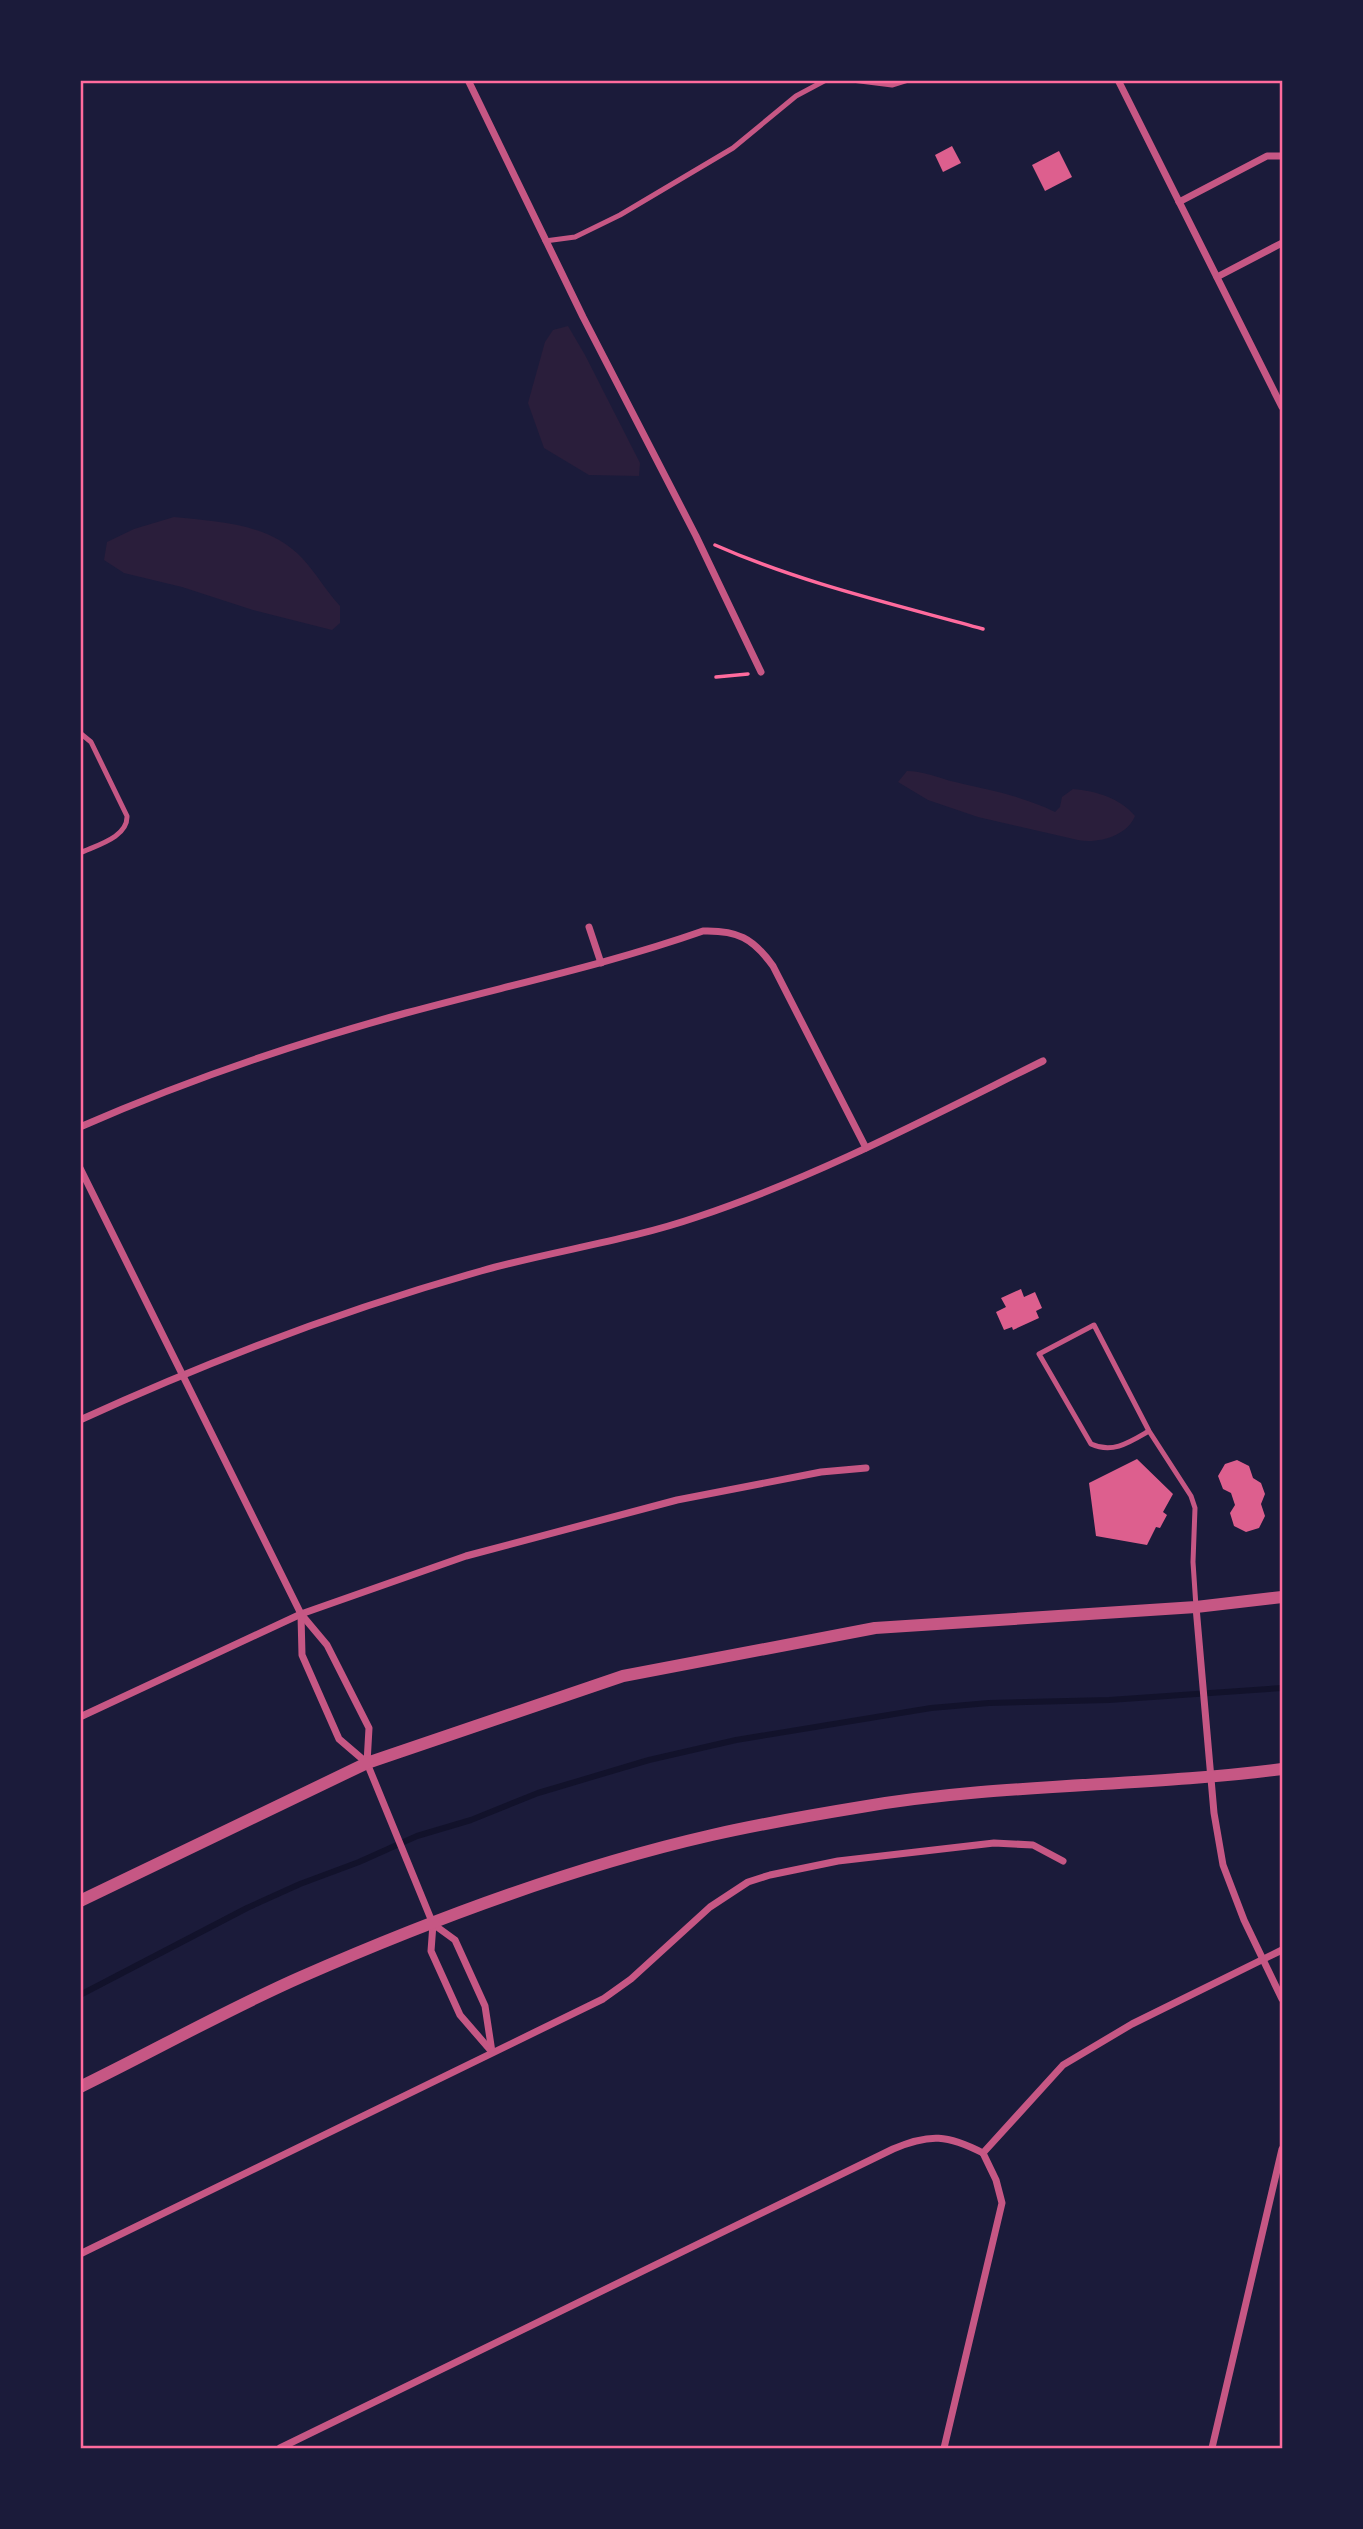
<svg xmlns="http://www.w3.org/2000/svg" width="1363" height="2529" font-family="Inter,sans-serif">
<rect width="100%" height="100%" fill="#1b1b3a"/>
<g fill="#2a1e3b">
<polygon points="568,326 585,355 640,463 639,476 589,475 544,448 528,403 545,342 553,330"/>
<path d="M 174,517 C 220,522 269,523 302,558 C 316,573 326,591 340,606 L 340,623 L 332,630 L 253,610 L 182,587 L 124,573 L 104,560 L 107,542 L 134,529 Z"/>
<path d="M 907,771 C 924,771 938,778 955,782 C 989,790 1023,796 1055,812 L 1060,807 L 1062,797 L 1073,789 C 1096,791 1120,798 1135,816 C 1127,836 1098,844 1078,840 L 978,817 L 928,800 L 898,782 Z"/>
</g>
<g fill="none" stroke-linecap="round" stroke-linejoin="round">
<polyline stroke="#12122b" stroke-width="6" points="80,1995 247,1908 300,1884 359,1862 417,1836 471,1820 538,1793 649,1760 736,1740 931,1708 989,1703 1109,1700 1282,1688"/>
</g>
<g fill="#dd5f8e">
<polygon points="952,146 961,163 943,172 935,155"/>
<polygon points="1059,151 1072,177 1045,191 1032,165"/>
<polygon points="1021,1289 1024,1297 1035,1292 1042,1308 1036,1311 1039,1318 1013,1330 1012,1327 1004,1330 996,1312 1006,1307 1001,1298"/>
<polygon points="1137,1459 1173,1494 1163,1512 1167,1515 1160,1528 1156,1527 1147,1545 1096,1536 1089,1483"/>
<polygon points="1237,1460 1249,1466 1253,1478 1261,1483 1265,1494 1261,1504 1265,1516 1259,1528 1246,1532 1234,1526 1230,1513 1235,1505 1231,1493 1223,1489 1218,1476 1225,1464"/>
</g>
<g fill="none" stroke-linecap="round" stroke-linejoin="round">
<g stroke="#ff6b9d" stroke-width="3.5">
<path d="M 715,545 C 801,583 893,604 983,629"/>
<polyline points="716,677 748,674"/>
</g>
<g stroke="#c65784" stroke-width="5">
<polyline points="852,80 892,85 908,80"/>
<polyline points="545,241 575,237 620,215 733,148 796,96 826,80"/>
<path d="M 80,733 L 91,742 L 127,816 C 128,837 97,845 80,853"/>
<path d="M 1149,1431 C 1130,1442 1113,1454 1091,1444 L 1039,1354 L 1094,1325 L 1149,1431 L 1191,1496 L 1195,1508 L 1193,1562 L 1196,1607"/>
</g>
<g stroke="#c65784" stroke-width="7">
<polyline points="468,80 583,317 696,536 761,672"/>
<polyline points="1118,80 1282,407"/>
<polyline points="1179,202 1267,156 1282,156"/>
<polyline points="1217,277 1282,243"/>
<polyline points="589,927 601,963"/>
<path d="M 80,1127 C 185,1081 296,1043 406,1013 C 505,986 606,965 703,931 C 737,930 753,938 773,966 L 866,1148"/>
<polyline points="80,1168 301,1614 327,1645 369,1728 367,1763"/>
<path d="M 80,1420 C 211,1360 343,1310 481,1271 C 552,1251 627,1241 697,1217 C 817,1177 930,1117 1043,1061"/>
<polyline points="1196,1607 1214,1813 1223,1865 1244,1920 1282,1999"/>
<polyline points="301,1615 302,1655 339,1739 367,1763 433,1924 431,1951 460,2015 492,2052"/>
<polyline points="80,1717 301,1614 466,1556 677,1500 821,1472 866,1468"/>
<polyline points="433,1924 455,1940 485,2006 492,2052"/>
<polyline points="983,2153 1063,2065 1132,2024 1282,1950"/>
<polyline points="80,2254 603,1999 631,1979 710,1907 748,1882 770,1875 838,1861 994,1843 1033,1845 1063,1861"/>
<path d="M 280,2448 L 893,2149 C 930,2133 948,2135 983,2153"/>
<polyline points="944,2448 1002,2203 996,2180 983,2153"/>
<polyline points="1212,2448 1282,2149"/>
</g>
<g stroke="#c65784" stroke-width="12">
<polyline points="80,1901 367,1763 623,1676 875,1628 1196,1607 1282,1597"/>
<path d="M 80,2087 C 154,2051 226,2010 301,1977 C 433,1919 572,1867 712,1835 C 761,1824 812,1815 861,1807 C 1000,1783 1143,1787 1282,1769"/>
</g>
</g>
<rect width="1363" height="2529" fill="none" stroke="#1b1b3a" stroke-width="164"/>
<rect x="82" y="82" width="1199" height="2365" fill="none" stroke="#ff6b9d" stroke-width="2.5"/>
</svg>
